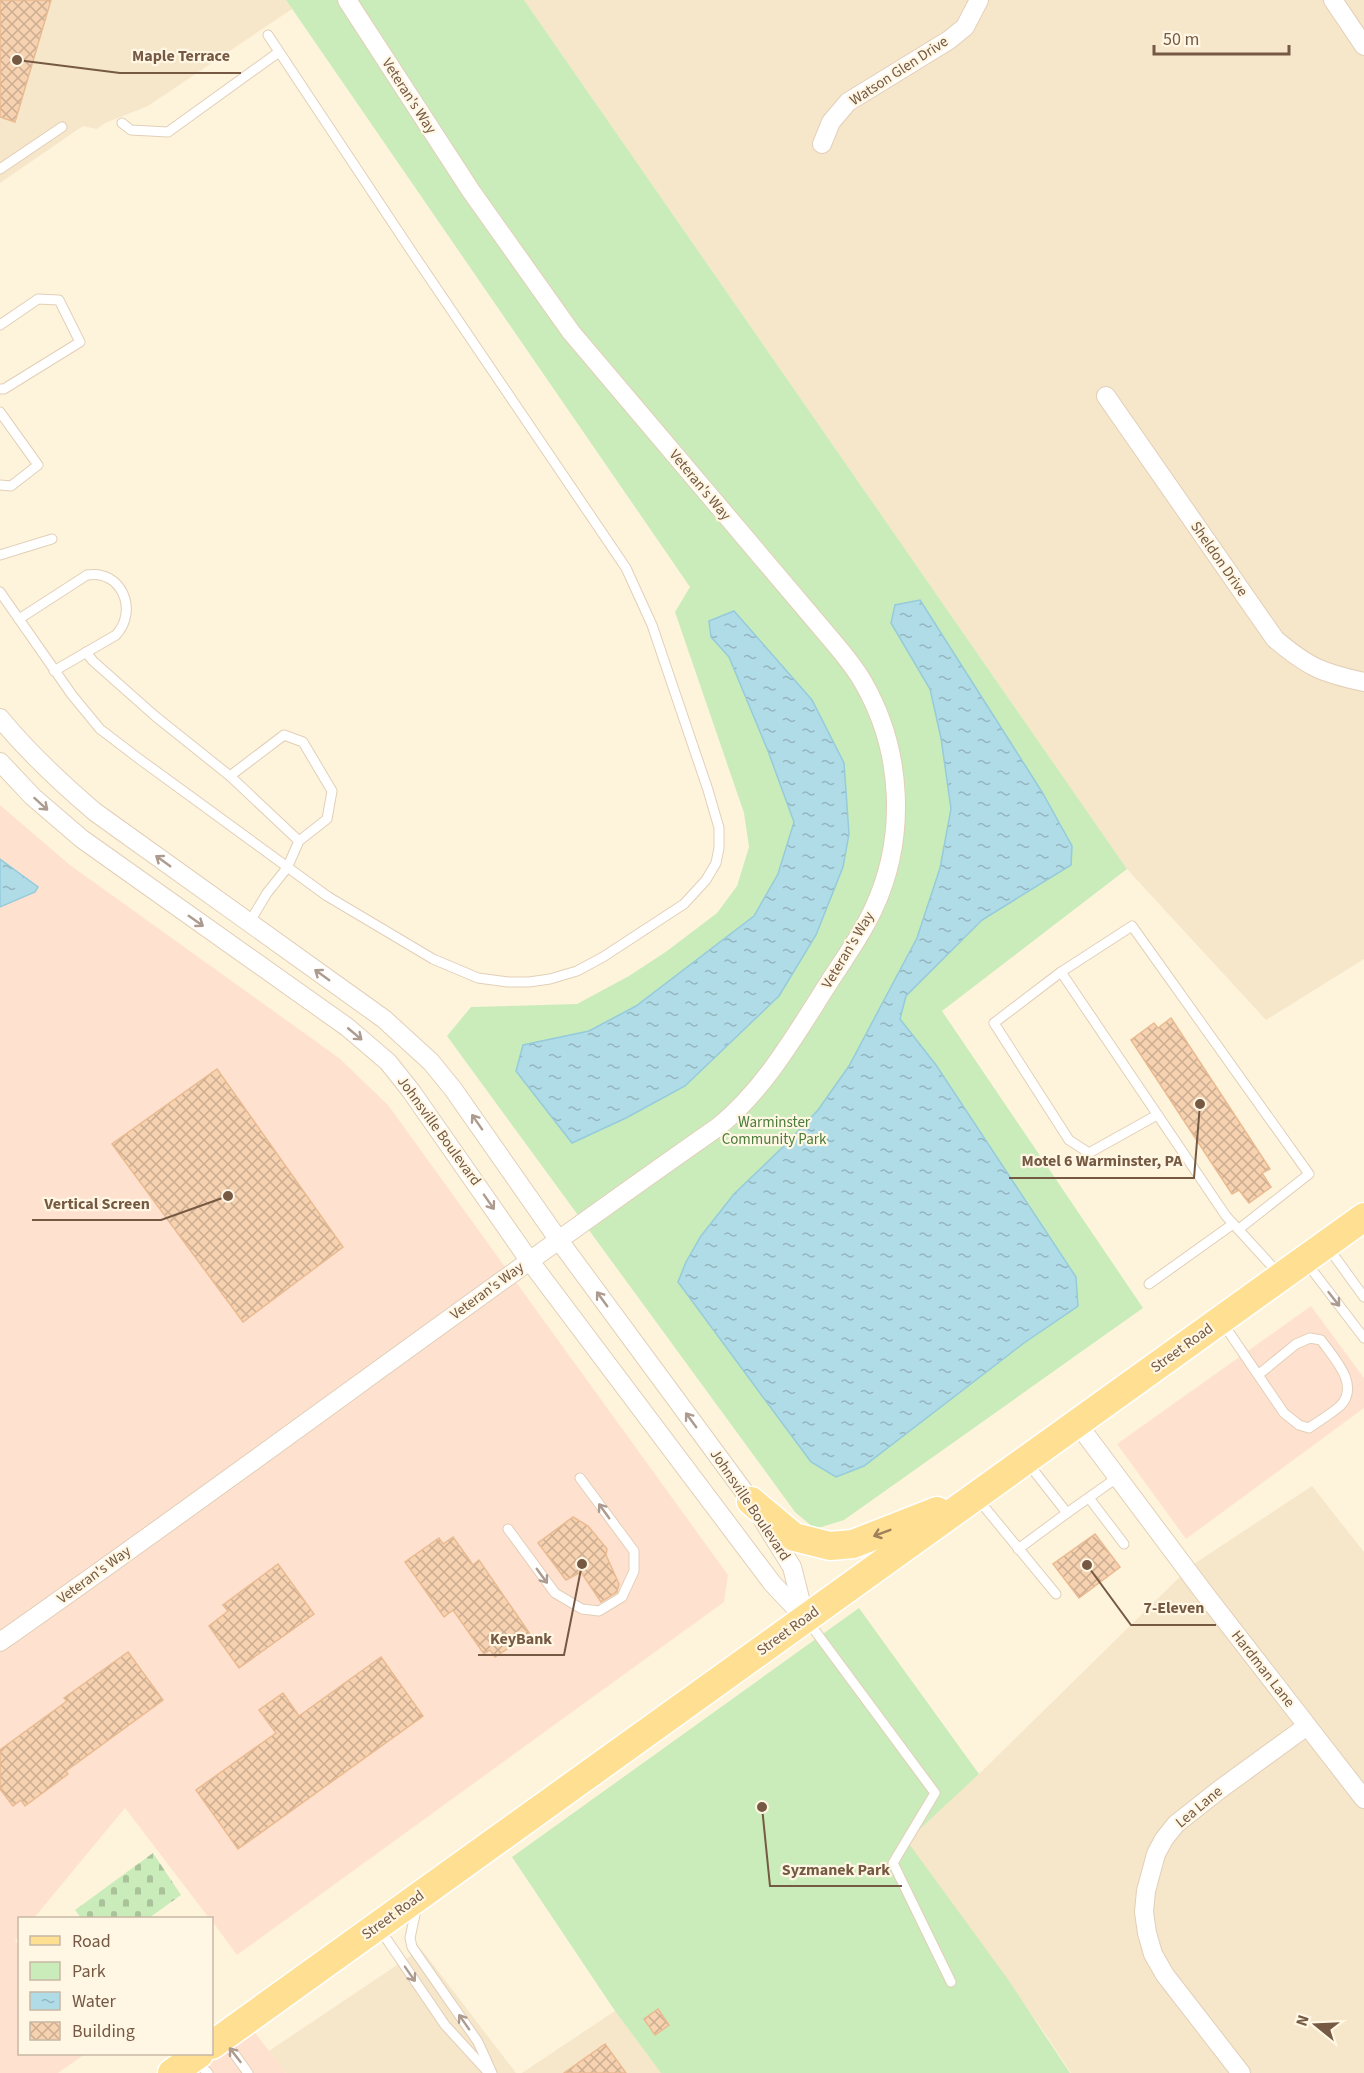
<svg xmlns="http://www.w3.org/2000/svg" width="1364" height="2073" font-family="'Source Sans 3',sans-serif">
<defs>
<pattern id="cemetery-stones" width="16" height="16" patternUnits="userSpaceOnUse" patternTransform="scale(1.5)"><rect width="16" height="16" fill="#caecba"/><path d="M2 7V4a2 2 0 0 1 4 0v3zM10 15v-3a2 2 0 0 1 4 0v3z" fill="#a9c299"/></pattern>
<pattern id="water-ripples" width="26" height="14" patternUnits="userSpaceOnUse" patternTransform="scale(1.5)"><rect width="26" height="14" fill="#b0dce8"/><path d="M2 4q2-2 4 0t4 0M15 11q2-2 4 0t4 0" fill="none" stroke="#94b5be"/></pattern>
<pattern id="building-cross-hatch" width="8" height="8" patternUnits="userSpaceOnUse" patternTransform="scale(1.5)"><rect width="8" height="8" fill="#f6d2b1"/><path d="M0 0l8 8M0 8l8-8" fill="none" stroke="#ccad92"/></pattern>
</defs>
<rect width="100%" height="100%" fill="#fef4dc"/>
<g fill="#f6e6ca">
<polygon points="0,0 286,0 292,9 148,106 105,123 97,129 83,126 0,183"/>
<polygon points="524,0 1364,0 1364,959 1266,1020 1127,869"/>
<polygon points="1312,1486 1364,1552 1364,2073 1071,2073 1042,2029 906,1841 979,1774 1191,1566"/>
<polygon points="421,1949 516,2073 286,2073 269,2051"/>
<polygon points="615,2011 661,2073 522,2073"/>
</g>
<g fill="#ffe1cf">
<polygon points="0,805 70,865 339,1058 388,1105 728,1575 724,1602 237,1955 212,1921 212,1918 209,1918 125,1808 34,1918 20,1918 19,1936 15,1941 20,1946 20,2054 85,2054 58,2073 0,2073"/>
<polygon points="1311,1306 1364,1378 1364,1408 1186,1539 1117,1444"/>
<polygon points="253,2030 286,2073 196,2073"/>
</g>
<polygon fill="url(#cemetery-stones)" points="153,1853 181,1895 149,1918 81,1918 75,1910"/>
<g fill="#caecba">
<polygon points="286,0 524,0 1127,869 942,1011 1143,1308 844,1520 815,1529 795,1512 447,1036 471,1007 577,1004 629,976 667,951 717,913 737,886 749,847 744,813 675,612 690,587"/>
<polygon points="859,1608 979,1774 907,1841 1007,1978 1070,2073 661,2073 615,2011 512,1857"/>
</g>
<g fill="url(#water-ripples)" stroke="#95cbdb" stroke-width="1.5">
<polygon points="920,600 1042,792 1072,846 1071,865 982,920 906,996 900,1019 936,1065 1076,1277 1078,1306 1024,1343 864,1466 836,1477 811,1462 678,1282 686,1262 701,1236 734,1194 784,1146 818,1110 849,1066 917,938 940,868 951,809 941,738 930,689 891,623 895,605"/>
<polygon points="734,611 812,700 844,763 849,834 843,867 816,935 779,996 685,1086 626,1118 572,1143 516,1071 523,1045 589,1031 636,1006 754,916 778,874 794,822 768,751 729,657 711,637 709,621"/>
<polygon points="0,859 38,887 35,892 0,907"/>
</g>
<g fill="url(#building-cross-hatch)" stroke="#eaba90" stroke-width="1.5">
<polygon points="0,0 51,0 15,122 0,117"/>
<polygon points="1171,1018 1270,1169 1262,1173 1271,1187 1249,1203 1239,1190 1232,1194 1131,1040 1154,1023 1158,1028"/>
<polygon points="217,1069 343,1247 243,1322 112,1144"/>
<polygon points="573,1517 588,1526 607,1549 606,1555 619,1584 617,1592 601,1602 581,1572 566,1580 538,1543"/>
<polygon points="1095,1534 1120,1567 1079,1598 1053,1564"/>
<polygon points="453,1537 473,1565 479,1560 530,1634 495,1657 490,1650 484,1654 453,1610 444,1617 405,1562 439,1538 443,1544"/>
<polygon points="278,1564 314,1614 239,1668 209,1626 228,1611 223,1605"/>
<polygon points="128,1652 163,1700 66,1771 68,1774 25,1806 21,1800 13,1806 0,1789 0,1750 67,1701 64,1698"/>
<polygon points="381,1657 423,1716 238,1849 196,1790 276,1733 259,1710 283,1693 299,1716"/>
<polygon points="658,2009 669,2025 655,2035 644,2019"/>
<polygon points="605,2044 626,2073 564,2073"/>
</g>
<g fill="none" stroke-linecap="round" stroke-linejoin="round">
<defs>
<g id="service">
<polyline points="122,123 131,130 168,132 279,52"/>
<polyline points="0,169 62,127"/>
<polyline points="0,325 38,299 59,300 80,342 4,389 0,389"/>
<polyline points="0,412 38,465 11,486 0,485"/>
<polyline points="0,555 52,539"/>
<polyline points="0,592 72,695 100,729 138,758 327,896 433,959 478,978 508,982 529,982 550,979 577,971 603,957 684,904 706,880 716,863 719,848 719,828 708,790 652,625 626,568 414,255 268,35"/>
<path d="M 19,619 L 87,575 C 121,569 139,610 116,635 L 54,671"/>
<polyline points="86,652 93,661 155,716 230,776"/>
<polyline points="249,923 267,893 287,868 299,841 327,819 332,791 303,742 284,735 230,776 299,841"/>
<polyline points="1061,972 994,1023 1069,1140 1089,1153 1157,1115"/>
<polyline points="1239,1229 1309,1174 1132,926 1061,972 1226,1216 1280,1275"/>
<polyline points="1327,1246 1364,1297"/>
<polyline points="1306,1262 1364,1338"/>
<polyline points="1149,1284 1233,1224"/>
<path d="M 1222,1322 L 1284,1413 L 1299,1425 L 1309,1428 C 1319,1421 1331,1414 1340,1406 C 1361,1385 1333,1357 1321,1340 L 1310,1338 L 1296,1344 L 1258,1375"/>
<polyline points="977,1498 1056,1594"/>
<polyline points="1089,1498 1124,1544"/>
<polyline points="1067,1513 1118,1477"/>
<polyline points="508,1529 555,1593 582,1609 599,1611 622,1597 634,1571 634,1551 580,1478"/>
<polyline points="1018,1549 1067,1513 1027,1462"/>
<polyline points="807,1620 935,1793 893,1863 951,1982"/>
<polyline points="417,1905 410,1938 412,1947 478,2042 492,2073"/>
<polyline points="379,1928 445,2025 488,2072"/>
<polyline points="225,2041 248,2073"/>
<polyline points="194,2060 208,2073"/>
</g>
<g id="minor">
<polyline points="1333,0 1364,46"/>
<polyline points="822,144 831,122 848,102 949,40 965,27 979,0"/>
<path d="M 1106,396 L 1275,639 C 1308,667 1322,673 1364,682"/>
<path d="M 0,718 C 28,752 61,783 95,812 L 384,1019 L 431,1062 L 453,1089 L 558,1239 L 751,1501 L 792,1567 L 805,1618"/>
<polyline points="0,762 33,797 82,839 347,1027 388,1062 411,1091 529,1260 772,1583 804,1617"/>
<polyline points="1077,1423 1205,1594 1364,1799"/>
<path d="M 0,1642 C 241,1473 476,1296 718,1127 C 762,1091 790,1044 821,995 C 838,967 859,940 873,910 C 907,838 903,751 863,682 C 854,666 842,652 830,638 L 571,332 L 471,191 L 347,0"/>
<polyline points="1241,2073 1165,1975 1153,1954 1147,1933 1144,1912 1146,1891 1156,1854 1164,1839 1176,1824 1219,1790 1307,1726"/>
</g>
<g id="primary">
<polyline points="751,1501 794,1537 830,1546 853,1544 937,1511"/>
<polyline points="212,2045 1364,1217"/>
<polyline points="172,2073 199,2054"/>
</g>
</defs>
<use href="#service" stroke="#e2cfb8" stroke-width="11"/>
<use href="#minor" stroke="#e2cfb8" stroke-width="20"/>
<use href="#primary" stroke="#fff" stroke-width="31"/>
<use href="#service" stroke="#fff" stroke-width="9"/>
<use href="#minor" stroke="#fff" stroke-width="18"/>
<use href="#primary" stroke="#ffdf92" stroke-width="28"/>
</g>
<defs><path id="oneway-shaft" d="M-6 0H5M1.5-3L5.5 0L1.5 3" fill="none" stroke-width="1.6" stroke-linecap="round" stroke-linejoin="round" transform="scale(1.5)"/></defs>
<g stroke="#ac9b8e">
<use href="#oneway-shaft" transform="translate(41 804) rotate(42)"/>
<use href="#oneway-shaft" transform="translate(163 861) rotate(-144)"/>
<use href="#oneway-shaft" transform="translate(196 921) rotate(35)"/>
<use href="#oneway-shaft" transform="translate(322 975) rotate(-144)"/>
<use href="#oneway-shaft" transform="translate(355 1034) rotate(40)"/>
<use href="#oneway-shaft" transform="translate(477 1122) rotate(-125)"/>
<use href="#oneway-shaft" transform="translate(489 1202) rotate(55)"/>
<use href="#oneway-shaft" transform="translate(602 1299) rotate(-126)"/>
<use href="#oneway-shaft" transform="translate(1334 1299) rotate(52)"/>
<use href="#oneway-shaft" transform="translate(691 1420) rotate(-126)"/>
<use href="#oneway-shaft" transform="translate(604 1511) rotate(-126)"/>
<use href="#oneway-shaft" transform="translate(542 1576) rotate(54)"/>
<use href="#oneway-shaft" transform="translate(410 1974) rotate(55)"/>
<use href="#oneway-shaft" transform="translate(464 2022) rotate(-125)"/>
<use href="#oneway-shaft" transform="translate(235 2055) rotate(-128)"/>
</g>
<use stroke="#9e815b" href="#oneway-shaft" transform="translate(882 1533) rotate(159)"/>
<g text-anchor="middle" dominant-baseline="central" stroke-width="4.5" stroke-linejoin="round" paint-order="stroke">
<g font-size="15" fill="#755943" stroke="#fff7e4">
<text transform="translate(899 71) rotate(-33)">Watson Glen Drive</text>
<text transform="translate(409 96) rotate(57)">Veteran's Way</text>
<text transform="translate(700 485) rotate(50)">Veteran's Way</text>
<text transform="translate(1219 559) rotate(55)">Sheldon Drive</text>
<text transform="translate(848 950) rotate(-59)">Veteran's Way</text>
<text transform="translate(439 1131) rotate(54)">Johnsville Boulevard</text>
<text transform="translate(487 1291) rotate(-36)">Veteran's Way</text>
<text transform="translate(1182 1348) rotate(-36)">Street Road</text>
<text transform="translate(750 1505) rotate(56)">Johnsville Boulevard</text>
<text transform="translate(94 1575) rotate(-36)">Veteran's Way</text>
<text transform="translate(788 1631) rotate(-36)">Street Road</text>
<text transform="translate(1263 1669) rotate(52)">Hardman Lane</text>
<text transform="translate(1199 1807) rotate(-40)">Lea Lane</text>
<text transform="translate(393 1915) rotate(-36)">Street Road</text>
</g>
<g font-size="15" fill="#497c3a" stroke="#fff7e4">
<text x="774" y="1122">Warminster<tspan x="774" dy="17">Community Park</tspan></text>
</g>
</g>
<path fill="none" stroke="#755943" stroke-width="2" d="M17 60L120 73H241M1200 1104L1194 1178H1009M228 1196L161 1220H32M1087 1565L1131 1625H1216M582 1564L564 1655H478M762 1807L770 1886H902"/>
<g fill="#755943" stroke="#fff7e4" stroke-width="2">
<circle cx="17" cy="60" r="6"/>
<circle cx="1200" cy="1104" r="6"/>
<circle cx="228" cy="1196" r="6"/>
<circle cx="1087" cy="1565" r="6"/>
<circle cx="582" cy="1564" r="6"/>
<circle cx="762" cy="1807" r="6"/>
</g>
<g font-size="16" text-anchor="middle" font-weight="bold" fill="#755943" stroke="#fff7e4" stroke-width="4.5" stroke-linejoin="round" paint-order="stroke">
<text x="181" y="61">Maple Terrace</text>
<text x="1102" y="1166">Motel 6 Warminster, PA</text>
<text x="97" y="1209">Vertical Screen</text>
<text x="1174" y="1613">7-Eleven</text>
<text x="521" y="1644">KeyBank</text>
<text x="836" y="1875">Syzmanek Park</text>
</g>
<rect x="18" y="1917" width="195" height="138" fill="#fff7e4" stroke="#c8b8a4" stroke-width="1.5"/>
<rect x="30" y="1936" width="30" height="9" fill="#ffdf92" stroke="#c8b8a4" stroke-width="1.5"/>
<text x="72" y="1947" font-size="18" fill="#755943">Road</text>
<rect x="30" y="1962" width="30" height="18" fill="#caecba" stroke="#c8b8a4" stroke-width="1.5"/>
<text x="72" y="1977" font-size="18" fill="#755943">Park</text>
<rect x="30" y="1992" width="30" height="18" fill="url(#water-ripples)" stroke="#c8b8a4" stroke-width="1.5"/>
<text x="72" y="2007" font-size="18" fill="#755943">Water</text>
<rect x="30" y="2022" width="30" height="18" fill="url(#building-cross-hatch)" stroke="#c8b8a4" stroke-width="1.5"/>
<text x="72" y="2037" font-size="18" fill="#755943">Building</text>
<g transform="translate(1316 2025) rotate(288)" stroke="#fff7e4" stroke-width="4.5" paint-order="stroke">
<path d="M0-4.5L10 22L0 15L-10 22Z" fill="#755943"/>
<text y="-9" font-size="16" font-weight="bold" text-anchor="middle" fill="#755943">N</text>
</g>
<path d="M1154 45v9h135v-9" fill="none" stroke="#755943" stroke-width="3"/>
<text x="1163" y="45" font-size="18" fill="#755943" stroke="#fff7e4" stroke-width="4.5" paint-order="stroke">50 m</text>
</svg>
